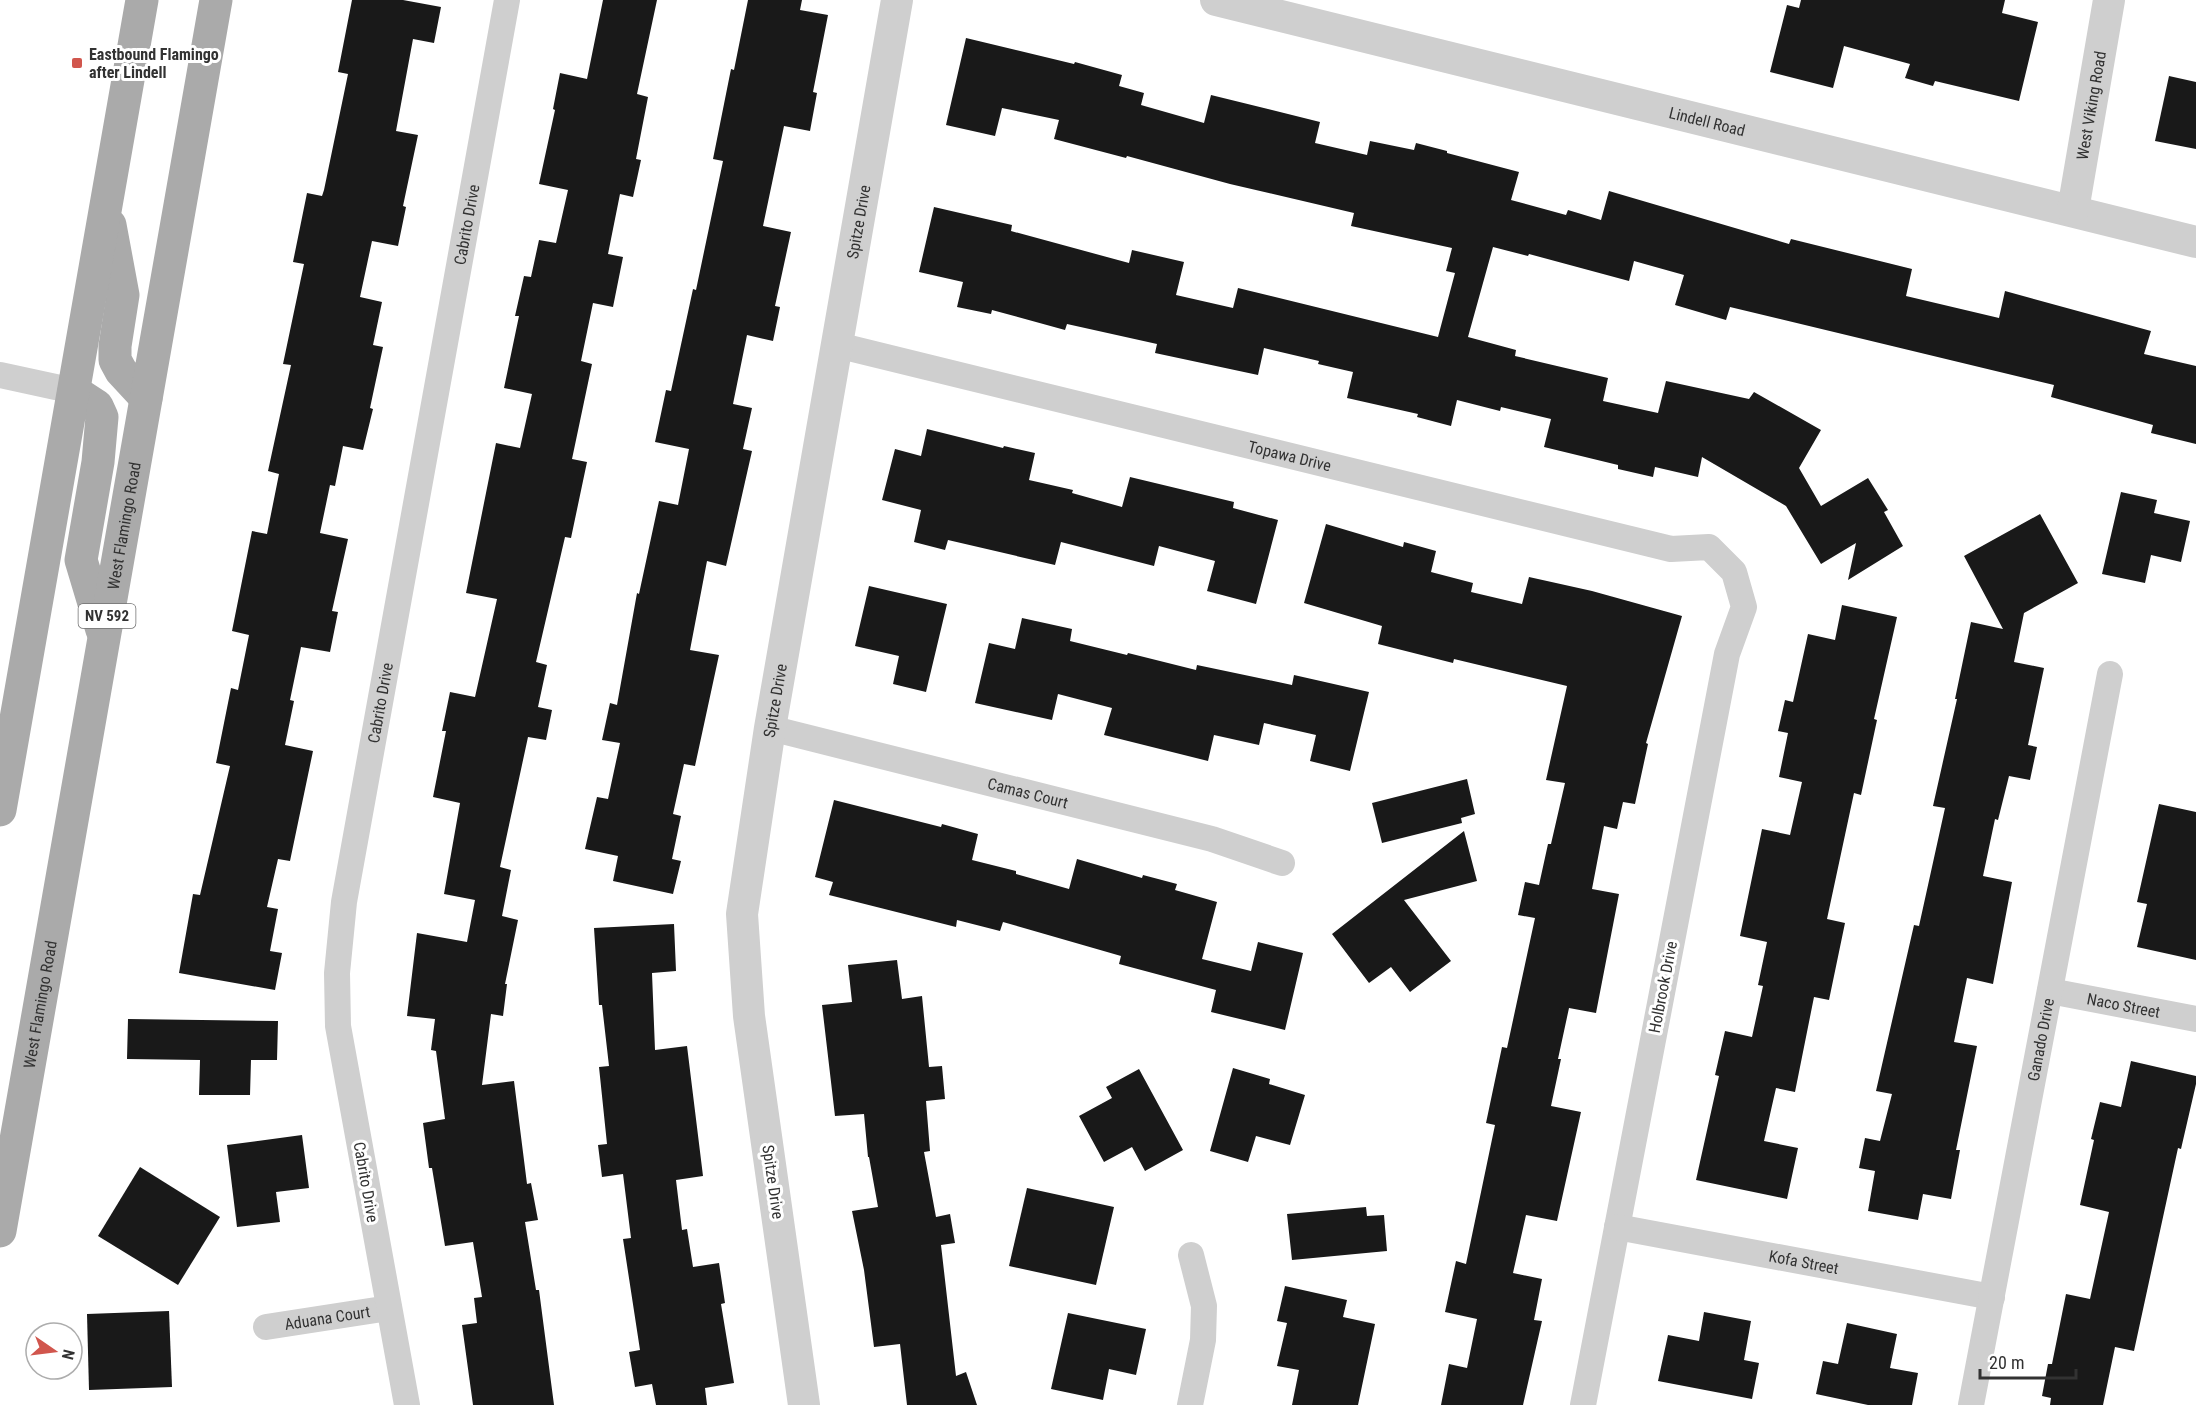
<svg xmlns="http://www.w3.org/2000/svg" width="2196" height="1405" font-family="'Roboto Condensed',sans-serif">
<rect width="100%" height="100%" fill="#fff"/>
<g fill="#191919">
<polygon points="352,0 403,0 441,7 434,43 413,39 396,131 418,135 403,206 406,207 398,246 372,241 360,297 382,302 373,345 383,347 370,408 373,409 363,450 343,446 335,486 330,485 320,533 348,539 332,611 338,612 330,652 301,647 290,700 294,701 285,745 313,751 290,861 278,859 267,907 278,909 270,951 282,953 275,990 179,973 193,894 200,895 230,766 216,763 231,688 238,690 249,635 232,631 252,531 267,534 279,474 268,471 291,365 283,364 304,264 293,262 307,193 322,196 324,190 348,74 338,72"/>
<polygon points="603,0 657,0 637,94 648,97 636,159 641,160 633,197 620,194 608,254 623,257 613,307 593,303 581,361 592,364 572,459 587,462 571,538 565,537 536,662 547,665 538,707 552,710 546,740 528,737 500,867 511,870 502,916 518,920 505,984 507,984 503,1016 491,1014 482,1085 514,1081 527,1184 531,1183 538,1220 525,1222 536,1290 539,1290 554,1405 473,1405 462,1325 477,1323 474,1298 482,1297 473,1242 445,1246 432,1168 429,1168 423,1123 445,1119 436,1051 431,1050 435,1019 407,1016 417,933 467,942 475,900 444,894 460,803 433,797 446,731 442,731 450,692 475,697 497,599 466,593 496,443 520,448 532,394 504,388 519,316 515,316 524,276 531,277 539,240 556,243 568,190 539,184 555,110 553,109 560,73 587,79"/>
<polygon points="748,0 802,0 800,10 828,15 813,92 817,93 810,131 784,126 763,226 791,232 775,306 780,307 773,341 747,335 733,404 752,408 743,449 752,451 726,566 707,561 690,650 719,655 695,766 684,764 673,814 681,816 672,859 681,861 673,894 613,881 618,856 585,849 597,797 608,799 620,743 602,740 610,703 617,705 637,593 639,594 659,501 678,505 689,449 655,442 666,390 671,391 693,289 696,290 723,161 713,159 731,69 734,70"/>
<polygon points="1801,0 2005,0 2002,13 2038,22 2019,101 1935,81 1933,86 1905,78 1910,64 1844,46 1833,88 1770,72 1787,5 1799,8"/>
<polygon points="966,38 1074,64 1075,62 1122,75 1119,86 1144,93 1141,105 1204,123 1211,95 1320,122 1315,143 1367,155 1370,141 1414,150 1416,143 1447,151 1447,153 1519,172 1511,200 1566,215 1568,210 1601,220 1609,191 1789,244 1791,239 1912,269 1906,296 1999,318 2005,291 2151,331 2144,354 2196,366 2196,444 2151,433 2153,425 2051,397 2054,385 1730,307 1726,320 1675,305 1684,275 1634,261 1629,281 1529,254 1528,256 1493,247 1468,337 1516,350 1515,356 1608,378 1603,401 1658,413 1666,381 1749,399 1754,392 1821,430 1799,468 1821,506 1868,478 1888,510 1884,512 1903,546 1848,580 1856,543 1821,564 1786,506 1702,457 1698,477 1655,467 1653,477 1618,469 1618,465 1544,447 1551,419 1501,407 1500,411 1457,400 1451,426 1417,417 1418,414 1347,398 1353,372 1318,364 1319,361 1264,348 1258,375 1155,353 1157,344 1067,324 1065,330 992,310 991,314 957,307 963,282 919,272 934,207 1012,225 1011,231 1129,263 1132,250 1184,262 1176,295 1233,308 1238,288 1438,337 1455,273 1446,271 1452,248 1351,226 1354,213 1230,184 1127,156 1126,158 1054,139 1059,120 1002,108 995,136 946,125"/>
<polygon points="2169,76 2196,82 2196,149 2155,141"/>
<polygon points="927,429 1003,448 1004,446 1035,453 1029,480 1073,490 1072,493 1122,507 1130,477 1234,502 1233,508 1278,520 1256,604 1207,591 1215,561 1159,546 1154,566 1061,542 1055,565 948,540 945,550 914,542 921,510 882,500 895,449 921,456"/>
<polygon points="2121,492 2157,500 2154,513 2190,521 2181,562 2151,555 2145,583 2102,574"/>
<polygon points="2040,514 2078,583 2024,613 2014,662 2044,668 2028,745 2037,747 2030,780 2009,776 1998,820 1995,819 1983,876 2012,882 1993,984 1967,978 1954,1042 1977,1046 1956,1150 1960,1150 1951,1199 1923,1194 1918,1220 1868,1211 1875,1171 1859,1168 1865,1138 1880,1141 1892,1094 1876,1091 1914,925 1919,926 1945,808 1933,806 1957,699 1955,699 1971,622 2003,629 1964,556"/>
<polygon points="1326,524 1403,547 1404,542 1436,551 1431,572 1473,583 1471,592 1522,604 1529,577 1592,591 1682,616 1646,743 1648,744 1635,804 1623,802 1617,829 1604,826 1592,889 1619,894 1596,1013 1569,1008 1558,1059 1561,1059 1551,1106 1581,1112 1557,1221 1526,1215 1513,1273 1542,1279 1534,1320 1542,1321 1523,1405 1441,1405 1449,1364 1467,1368 1477,1319 1445,1312 1456,1261 1466,1264 1495,1125 1486,1123 1502,1047 1507,1048 1535,918 1518,915 1525,882 1539,885 1548,844 1551,844 1565,783 1546,780 1567,686 1454,659 1453,663 1378,644 1382,626 1304,603"/>
<polygon points="869,586 947,604 926,692 893,684 899,656 855,646"/>
<polygon points="1842,605 1897,617 1874,719 1877,720 1861,795 1854,793 1827,919 1845,923 1829,1000 1814,997 1795,1092 1776,1088 1764,1141 1798,1148 1787,1199 1696,1180 1719,1076 1715,1075 1725,1031 1752,1037 1763,986 1758,985 1767,942 1740,936 1762,829 1790,835 1802,782 1779,777 1788,733 1778,731 1785,700 1793,702 1808,634 1835,640"/>
<polygon points="1022,618 1072,629 1070,641 1127,655 1128,653 1196,670 1197,665 1292,685 1294,675 1369,692 1350,771 1310,761 1316,735 1264,723 1259,745 1214,735 1208,761 1104,735 1112,708 1058,694 1052,720 975,703 989,643 1015,649"/>
<polygon points="1467,779 1475,814 1461,818 1462,823 1382,843 1372,803"/>
<polygon points="834,800 941,827 942,824 978,834 972,860 1016,871 1016,874 1069,889 1077,859 1142,878 1143,875 1177,884 1175,890 1217,902 1202,959 1251,971 1258,942 1303,953 1285,1030 1211,1012 1216,990 1119,964 1121,956 1003,922 1000,931 957,920 956,927 829,895 833,882 815,877"/>
<polygon points="2159,804 2196,812 2196,960 2137,947 2147,904 2137,902"/>
<polygon points="1464,831 1477,881 1404,900 1451,961 1410,992 1391,967 1369,983 1332,934"/>
<polygon points="674,924 676,971 652,973 655,1050 687,1046 703,1176 676,1180 682,1230 687,1229 693,1267 719,1263 725,1303 721,1304 734,1383 705,1388 707,1405 656,1405 652,1384 635,1387 629,1352 640,1350 623,1239 631,1238 623,1174 602,1177 598,1145 607,1144 599,1067 609,1066 602,1005 599,1005 594,928"/>
<polygon points="897,960 902,999 922,996 929,1067 942,1066 945,1099 926,1101 930,1151 924,1152 936,1217 950,1214 955,1243 941,1245 956,1376 966,1372 977,1405 907,1405 900,1344 874,1347 864,1270 852,1211 878,1207 869,1157 868,1157 864,1114 835,1116 822,1005 852,1002 848,965"/>
<polygon points="128,1019 278,1021 277,1060 251,1060 250,1095 199,1095 200,1060 127,1059"/>
<polygon points="2131,1061 2196,1076 2196,1084 2181,1149 2178,1148 2134,1351 2115,1347 2103,1405 2050,1405 2051,1398 2042,1396 2048,1364 2052,1364 2066,1294 2090,1299 2109,1212 2080,1205 2094,1140 2091,1139 2100,1102 2121,1107"/>
<polygon points="1233,1068 1270,1079 1269,1084 1305,1095 1290,1145 1256,1136 1248,1162 1210,1151"/>
<polygon points="1139,1069 1183,1150 1145,1171 1132,1147 1104,1162 1079,1116 1112,1098 1106,1087"/>
<polygon points="302,1135 309,1188 276,1192 280,1222 237,1227 227,1145"/>
<polygon points="140,1167 220,1217 178,1285 98,1236"/>
<polygon points="1027,1188 1114,1207 1096,1285 1009,1266"/>
<polygon points="1366,1207 1367,1216 1384,1215 1387,1251 1292,1260 1287,1214"/>
<polygon points="1285,1286 1347,1300 1343,1317 1375,1324 1358,1405 1292,1405 1299,1370 1277,1366 1287,1323 1277,1321"/>
<polygon points="169,1311 172,1387 89,1390 87,1314"/>
<polygon points="1704,1312 1751,1321 1744,1360 1759,1363 1752,1399 1658,1381 1668,1335 1699,1341"/>
<polygon points="1068,1313 1146,1329 1136,1375 1109,1369 1103,1400 1051,1389"/>
<polygon points="1847,1323 1897,1334 1890,1368 1918,1373 1912,1405 1868,1405 1816,1394 1823,1361 1838,1364"/>
</g>
<g fill="none" stroke-linecap="round" stroke-linejoin="round">
<g stroke="#cfcfcf" stroke-width="26">
<path id="s1" d="M 837,345 L 1671,549 L 1709,547 L 1734,572 L 1744,607 L 1727,654 L 1583,1405"/>
<polyline points="0,375 74,391"/>
<path id="s2" d="M 770,728 L 1212,839 L 1282,863"/>
<path id="s3" d="M 2050,991 L 2196,1019"/>
<path id="s4" d="M 1617,1227 L 1992,1297"/>
<path id="s5" d="M 266,1327 L 389,1308"/>
<path id="s6" d="M 407,1405 L 338,1026 L 337,973 L 344,902 L 507,0"/>
<polyline points="1190,1405 1203,1340 1204,1306 1191,1255"/>
<path id="s7" d="M 1971,1405 L 2110,674"/>
</g>
<g stroke="#cfcfcf" stroke-width="32">
<path id="s8" d="M 1216,0 L 2196,242"/>
<path id="s9" d="M 2073,210 L 2109,0"/>
<path id="s10" d="M 804,1405 L 749,1016 L 742,914 L 770,728 L 897,0"/>
</g>
<g stroke="#aaa" stroke-width="33">
<polyline points="110,225 123,295 115,346 115,360 121,371 146,398"/>
<polyline points="74,391 97,406 102,417 98,462 81,560 102,630"/>
<polyline points="0,810 142,0"/>
<path id="s11" d="M 0,1231 L 216,0"/>
</g>
</g>
<rect fill="#d1564d" stroke="#fff" stroke-width="2" x="71" y="57" width="12" height="12" rx="3"/>
<g text-anchor="middle" dominant-baseline="central" stroke-width="6" stroke-linejoin="round" paint-order="stroke">
<rect fill="#fff" stroke="#707070" stroke-width="1.5" x="78.5" y="604" width="57" height="24" rx="4.5"/>
<g font-size="15" font-weight="bold" fill="#323232">
<text x="107" y="616">NV 592</text>
</g>
<g font-size="16" font-weight="bold" fill="#323232" stroke="#fff" text-anchor="start">
<text x="89" y="54">Eastbound Flamingo<tspan x="89" dy="18">after Lindell</tspan></text>
</g>
<g font-size="16" fill="#323232" stroke="#fff">
<text stroke="none"><textPath href="#s9" startOffset="106">West Viking Road</textPath></text>
<text stroke="none"><textPath href="#s8" startOffset="506">Lindell Road</textPath></text>
<text stroke="none"><textPath href="#s10" startOffset="1197">Spitze Drive</textPath></text>
<text stroke="none"><textPath href="#s6" startOffset="1198">Cabrito Drive</textPath></text>
<text stroke="none"><textPath href="#s1" startOffset="466">Topawa Drive</textPath></text>
<text stroke="none"><textPath href="#s11" startOffset="716">West Flamingo Road</textPath></text>
<text stroke="none"><textPath href="#s10" startOffset="711">Spitze Drive</textPath></text>
<text stroke="none"><textPath href="#s6" startOffset="712">Cabrito Drive</textPath></text>
<text stroke="none"><textPath href="#s2" startOffset="266">Camas Court</textPath></text>
<text transform="translate(1663 987) rotate(-79)">Holbrook Drive</text>
<text stroke="none"><textPath href="#s3" startOffset="75">Naco Street</textPath></text>
<text stroke="none"><textPath href="#s11" startOffset="230">West Flamingo Road</textPath></text>
<text stroke="none"><textPath href="#s7" startOffset="372">Ganado Drive</textPath></text>
<text transform="translate(366 1182) rotate(80)">Cabrito Drive</text>
<text transform="translate(773 1182) rotate(82)">Spitze Drive</text>
<text stroke="none"><textPath href="#s4" startOffset="190">Kofa Street</textPath></text>
<text stroke="none"><textPath href="#s5" startOffset="62">Aduana Court</textPath></text>
</g>
</g>
<g transform="translate(54 1351) rotate(104)"><circle r="28" fill="#ffffff" stroke="#adadad" stroke-width="1.5"/>
<path d="M0-4.5L10 22L0 15L-10 22Z" fill="#d1564d"/>
<text y="-9" font-size="16" font-weight="bold" text-anchor="middle" fill="#323232">N</text>
</g>
<path d="M1980 1369v9h96v-9" fill="none" stroke="#323232" stroke-width="3"/>
<text x="1989" y="1369" font-size="18" fill="#323232" stroke="#ffffff" stroke-width="4.5" paint-order="stroke">20 m</text>
</svg>
